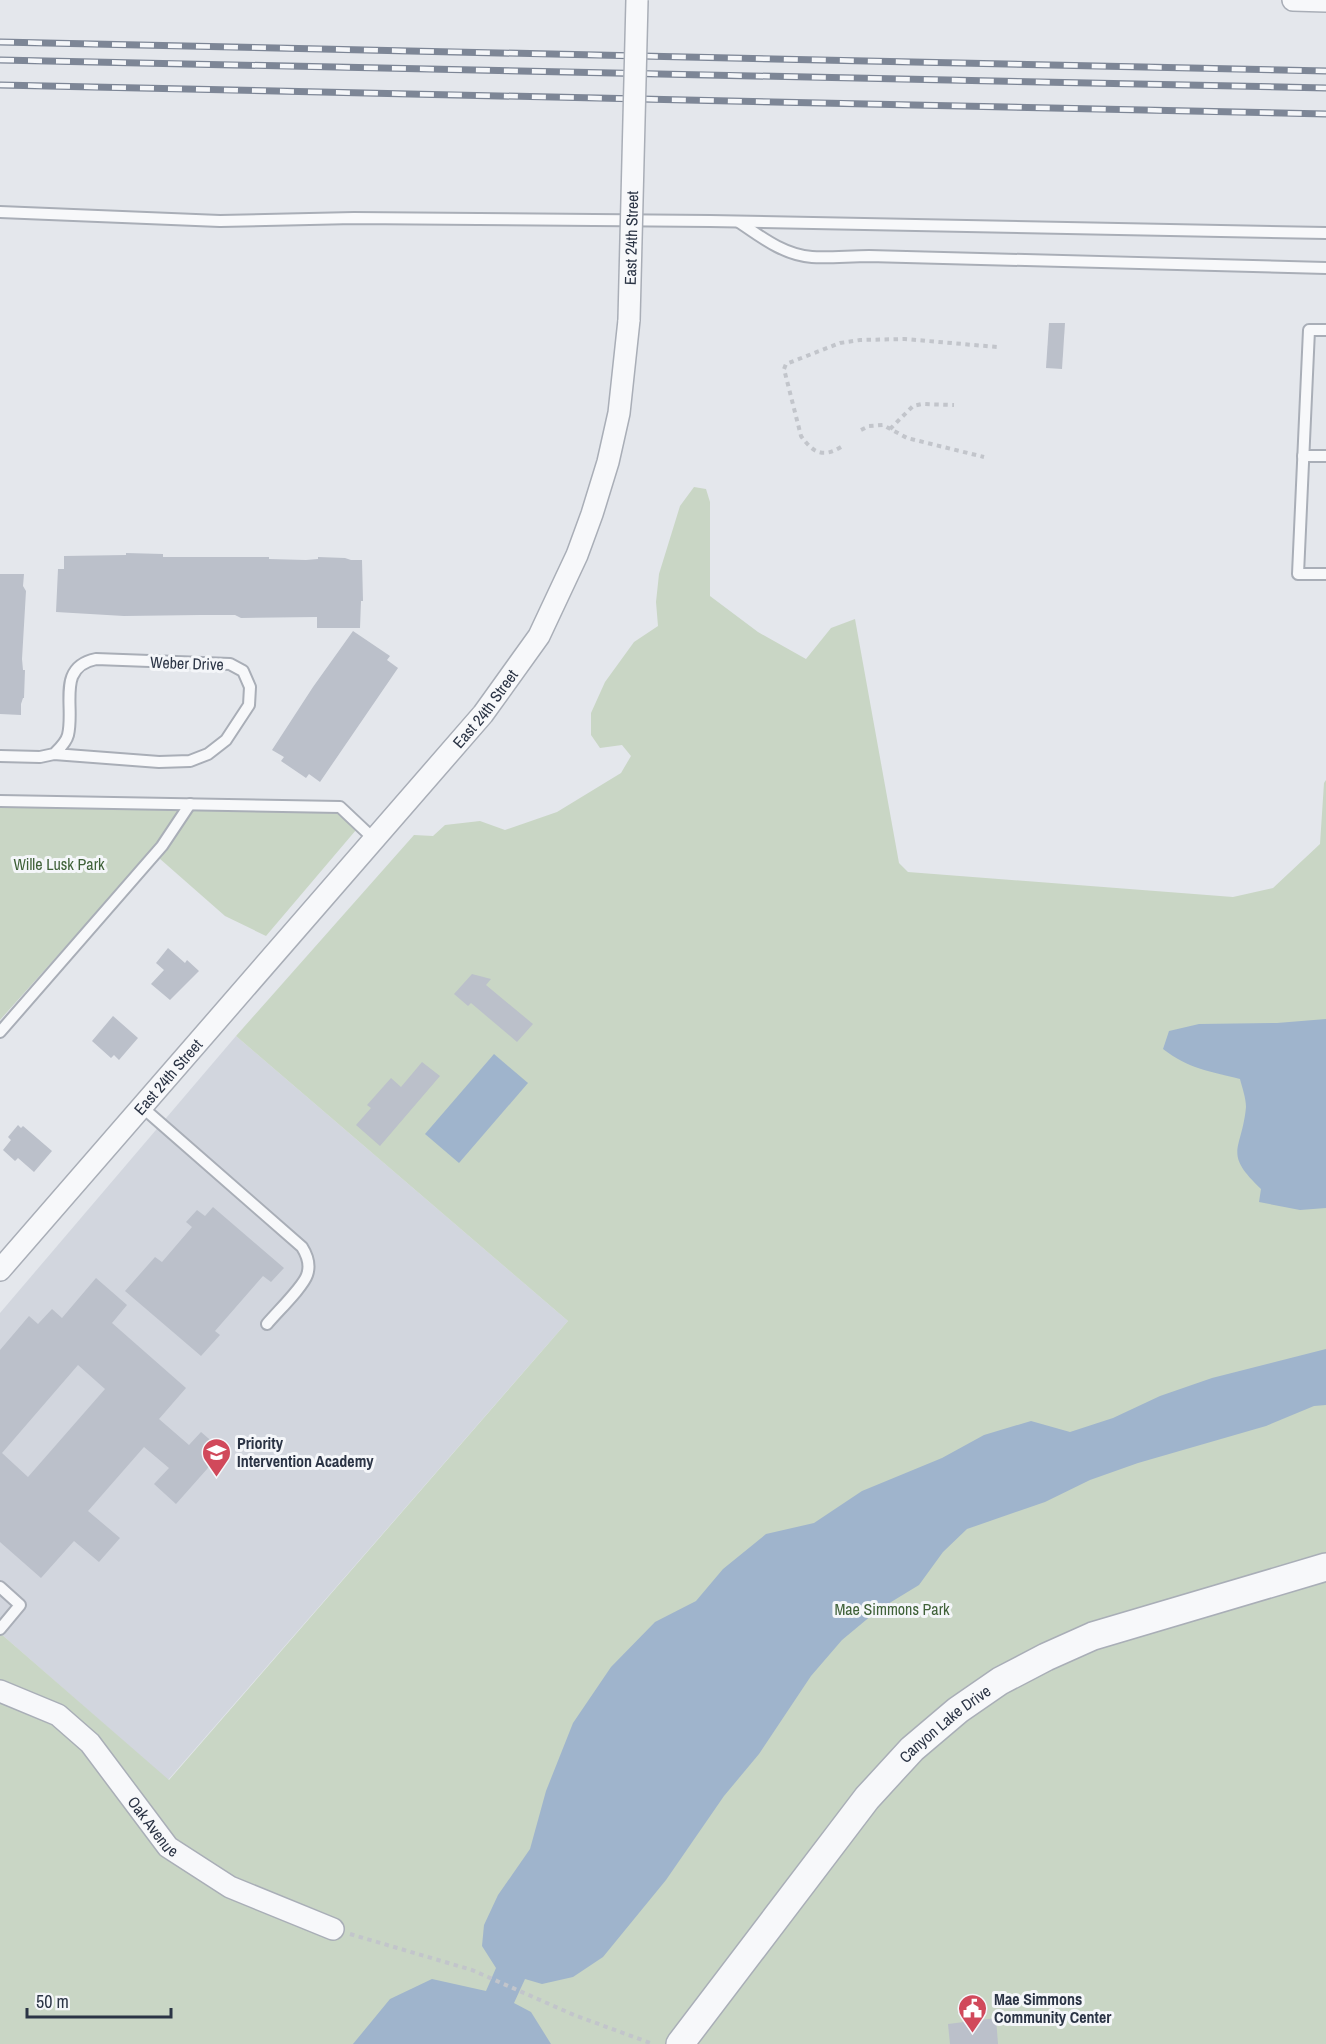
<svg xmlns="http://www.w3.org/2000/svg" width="1326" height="2044" font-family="'Archivo Narrow',sans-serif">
<rect width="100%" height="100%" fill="#e4e7ec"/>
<polygon fill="#d2d6de" points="236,1036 568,1321 168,1780 0,1633 0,1313"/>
<g fill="#c9d6c5">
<polygon points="694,487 706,489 710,502 710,596 758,632 806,659 831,628 855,619 899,863 908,872 1233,897 1273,888 1320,844 1324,783 1326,780 1326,2044 0,2044 0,1633 169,1780 568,1321 236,1036 414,835 433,836 445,825 480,821 505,830 557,812 621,773 631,756 622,745 600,748 591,735 591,713 605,682 634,642 658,626 656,602 659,574 680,506"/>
<polygon points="0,805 332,810 342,816 356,830 266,936 225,916 151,851 0,1020"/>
</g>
<g fill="#9fb4cc">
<path d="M 1326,1019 L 1326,1208 L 1300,1210 L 1259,1202 L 1261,1189 C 1222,1152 1242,1151 1246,1107 C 1246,1098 1242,1087 1240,1079 C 1209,1071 1189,1069 1163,1049 L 1169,1031 L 1199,1024 L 1277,1023 Z"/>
<polygon points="494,1054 528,1083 459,1163 425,1134"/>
<polygon points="1326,1349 1326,1405 1314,1406 1266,1426 1138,1463 1090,1480 1045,1502 967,1529 943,1552 919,1585 878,1610 842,1640 811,1676 759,1754 724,1796 666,1880 603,1957 573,1977 542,1984 525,1979 514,2003 531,2012 551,2044 353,2044 390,1999 432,1979 486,1991 496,1968 482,1946 484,1925 498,1895 530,1849 546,1791 573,1723 611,1667 655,1622 696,1601 723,1569 766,1534 814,1523 862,1491 942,1458 984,1435 1031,1421 1070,1432 1113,1418 1160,1396 1212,1378"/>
</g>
<g fill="#bbc0ca" fill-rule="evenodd">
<polygon points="1049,323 1065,323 1062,369 1046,368"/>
<polygon points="126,553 163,554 163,557 269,557 269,559 306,560 318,559 318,557 345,558 351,560 362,560 363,601 361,601 360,628 317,628 317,617 241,618 235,615 200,615 124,616 56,612 58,569 64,569 64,556 126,555"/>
<polygon points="0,574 24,574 23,586 26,591 22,659 23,670 25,670 24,698 23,698 21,704 21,715 0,714"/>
<polygon points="353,631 390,656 387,660 398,668 320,782 309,774 306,778 281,761 284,757 272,750 313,687"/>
<polygon points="168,948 185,963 187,960 199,971 170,1000 151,984 164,970 156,963"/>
<polygon points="472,974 491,979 486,985 533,1024 517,1042 471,1003 468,1006 454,994"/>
<polygon points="113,1016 138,1038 119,1060 114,1055 111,1058 92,1041"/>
<polygon points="422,1062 440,1076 380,1146 356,1125 371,1108 367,1105 391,1078 401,1087"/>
<polygon points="18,1125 21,1128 23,1126 52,1151 34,1172 18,1158 15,1161 3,1150 11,1140 8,1137"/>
<polygon points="213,1207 284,1268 271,1282 263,1276 215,1331 220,1335 201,1356 125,1291 155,1257 162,1262 192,1227 186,1222 197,1210 205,1216"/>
<path d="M 96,1278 L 127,1305 L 112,1323 L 186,1388 L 159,1419 L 189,1445 L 201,1432 L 223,1451 L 176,1504 L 154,1484 L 169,1468 L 144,1447 L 88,1511 L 120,1538 L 99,1562 L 74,1541 L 41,1578 L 0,1542 L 0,1350 L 29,1316 L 38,1324 L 52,1309 L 62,1318 ZM 78,1365 L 105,1389 L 28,1477 L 2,1453 Z"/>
<polygon points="996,2018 998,2044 950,2044 948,2024"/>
</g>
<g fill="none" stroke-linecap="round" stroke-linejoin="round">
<defs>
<g id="service">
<polyline points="0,212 220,221 354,218 710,221 1326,233"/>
<path d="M 739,222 C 761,237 784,255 812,257 C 830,258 850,256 869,256 L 1326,268"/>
<polyline points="1326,330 1309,330 1298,574 1326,574"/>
<polyline points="1303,456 1326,456"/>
<path d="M 0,756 L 40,757 L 54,754 L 159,762 L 190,761 L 208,754 L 226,740 L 249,705 L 250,687 L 243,671 L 230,664 L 96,659 C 56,667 75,706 68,735 C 66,743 59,749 54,754"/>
<polyline points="0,801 340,807 375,840"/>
<polyline points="0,1032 162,846 190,804"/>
<path d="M 142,1107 L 302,1247 C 307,1255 311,1264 307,1275 C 303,1287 277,1312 267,1324"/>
<polyline points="0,1587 20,1605 0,1629"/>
</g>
<g id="minor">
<polyline points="1293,0 1326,1"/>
<path id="s1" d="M 0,1270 L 483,714 L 539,636 L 577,555 L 592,514 L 608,462 L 619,413 L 629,320"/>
<path id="s2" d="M 0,1691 L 58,1715 L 90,1743 L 168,1847 L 230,1887 L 333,1929"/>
</g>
<g id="tertiary">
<path id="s3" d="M 680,2044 L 867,1798 L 912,1749 L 958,1710 L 1000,1681 L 1046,1657 L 1093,1636 L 1326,1567"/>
</g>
</defs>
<use href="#service" stroke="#a9aeb7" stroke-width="14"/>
<use href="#minor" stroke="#a9aeb7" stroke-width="24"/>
<use href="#tertiary" stroke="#a9aeb7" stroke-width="30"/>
<g stroke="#c2c5cb" stroke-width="4" stroke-dasharray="4.5 4.5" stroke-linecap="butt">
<polyline points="890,429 913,406 922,404 954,405"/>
<polyline points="861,430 869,426 883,425 907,438 984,457"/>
<path d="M 841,447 C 823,458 813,453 801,436 L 784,369 L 786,364 L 840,343 L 860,340 L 905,339 L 997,347"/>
<polyline points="350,1934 472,1970 574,2015 653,2044"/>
</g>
<use href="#service" stroke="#f7f8fa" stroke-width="10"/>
<use href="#minor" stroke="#f7f8fa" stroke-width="21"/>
<use href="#tertiary" stroke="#f7f8fa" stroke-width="27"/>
<defs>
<g id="rail">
<polyline points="0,42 1326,71"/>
<polyline points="0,60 1326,88"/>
<polyline points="0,85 1326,114"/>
</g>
</defs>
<use href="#rail" stroke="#7d8696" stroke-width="7"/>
<use href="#rail" stroke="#f4f6f9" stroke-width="4.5" stroke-dasharray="14" stroke-linecap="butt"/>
<defs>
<g id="minor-bridge">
<path id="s4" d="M 629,320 L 637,0"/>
</g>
</defs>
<use href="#minor-bridge" stroke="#a9aeb7" stroke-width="24" stroke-linecap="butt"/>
<use href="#minor-bridge" stroke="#f7f8fa" stroke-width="21"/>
</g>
<defs>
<symbol id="school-pin" viewBox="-11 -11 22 30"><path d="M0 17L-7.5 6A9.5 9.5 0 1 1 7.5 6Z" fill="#d1495b" stroke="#f4f6f9"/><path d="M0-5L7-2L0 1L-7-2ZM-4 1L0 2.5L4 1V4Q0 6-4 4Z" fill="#fff"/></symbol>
<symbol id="civic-pin" viewBox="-11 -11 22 30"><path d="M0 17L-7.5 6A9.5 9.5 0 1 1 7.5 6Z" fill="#d1495b" stroke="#f4f6f9"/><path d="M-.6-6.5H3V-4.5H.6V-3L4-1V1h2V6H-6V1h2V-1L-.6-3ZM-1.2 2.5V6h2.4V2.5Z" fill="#fff"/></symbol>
</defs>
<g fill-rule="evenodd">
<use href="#school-pin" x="200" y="1436" width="33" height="45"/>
<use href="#civic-pin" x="956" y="1992" width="33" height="45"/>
</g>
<g text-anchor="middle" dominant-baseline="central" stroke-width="6" stroke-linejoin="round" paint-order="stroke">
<g font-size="16" fill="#2b3445" stroke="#f4f6f9">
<text stroke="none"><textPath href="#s4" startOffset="82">East 24th Street</textPath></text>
<text transform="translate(187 663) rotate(2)">Weber Drive</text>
<text stroke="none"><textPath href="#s1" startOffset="742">East 24th Street</textPath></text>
<text stroke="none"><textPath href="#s1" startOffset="256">East 24th Street</textPath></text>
<text stroke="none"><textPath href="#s3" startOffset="417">Canyon Lake Drive</textPath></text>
<text stroke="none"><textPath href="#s2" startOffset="210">Oak Avenue</textPath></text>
</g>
<g font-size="16" fill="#3f6138" stroke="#f4f6f9">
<text x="59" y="864">Wille Lusk Park</text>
<text x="892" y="1609">Mae Simmons Park</text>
</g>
<g font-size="16" font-weight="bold" fill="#2b3445" stroke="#f4f6f9" text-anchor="start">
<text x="237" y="1443">Priority<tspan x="237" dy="18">Intervention Academy</tspan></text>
<text x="994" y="1999">Mae Simmons<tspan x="994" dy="18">Community Center</tspan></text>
</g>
</g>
<path d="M27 2008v9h144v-9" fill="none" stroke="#2b3445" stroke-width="3"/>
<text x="36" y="2008" font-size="18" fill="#2b3445" stroke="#f4f6f9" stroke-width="4.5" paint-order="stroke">50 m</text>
</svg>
